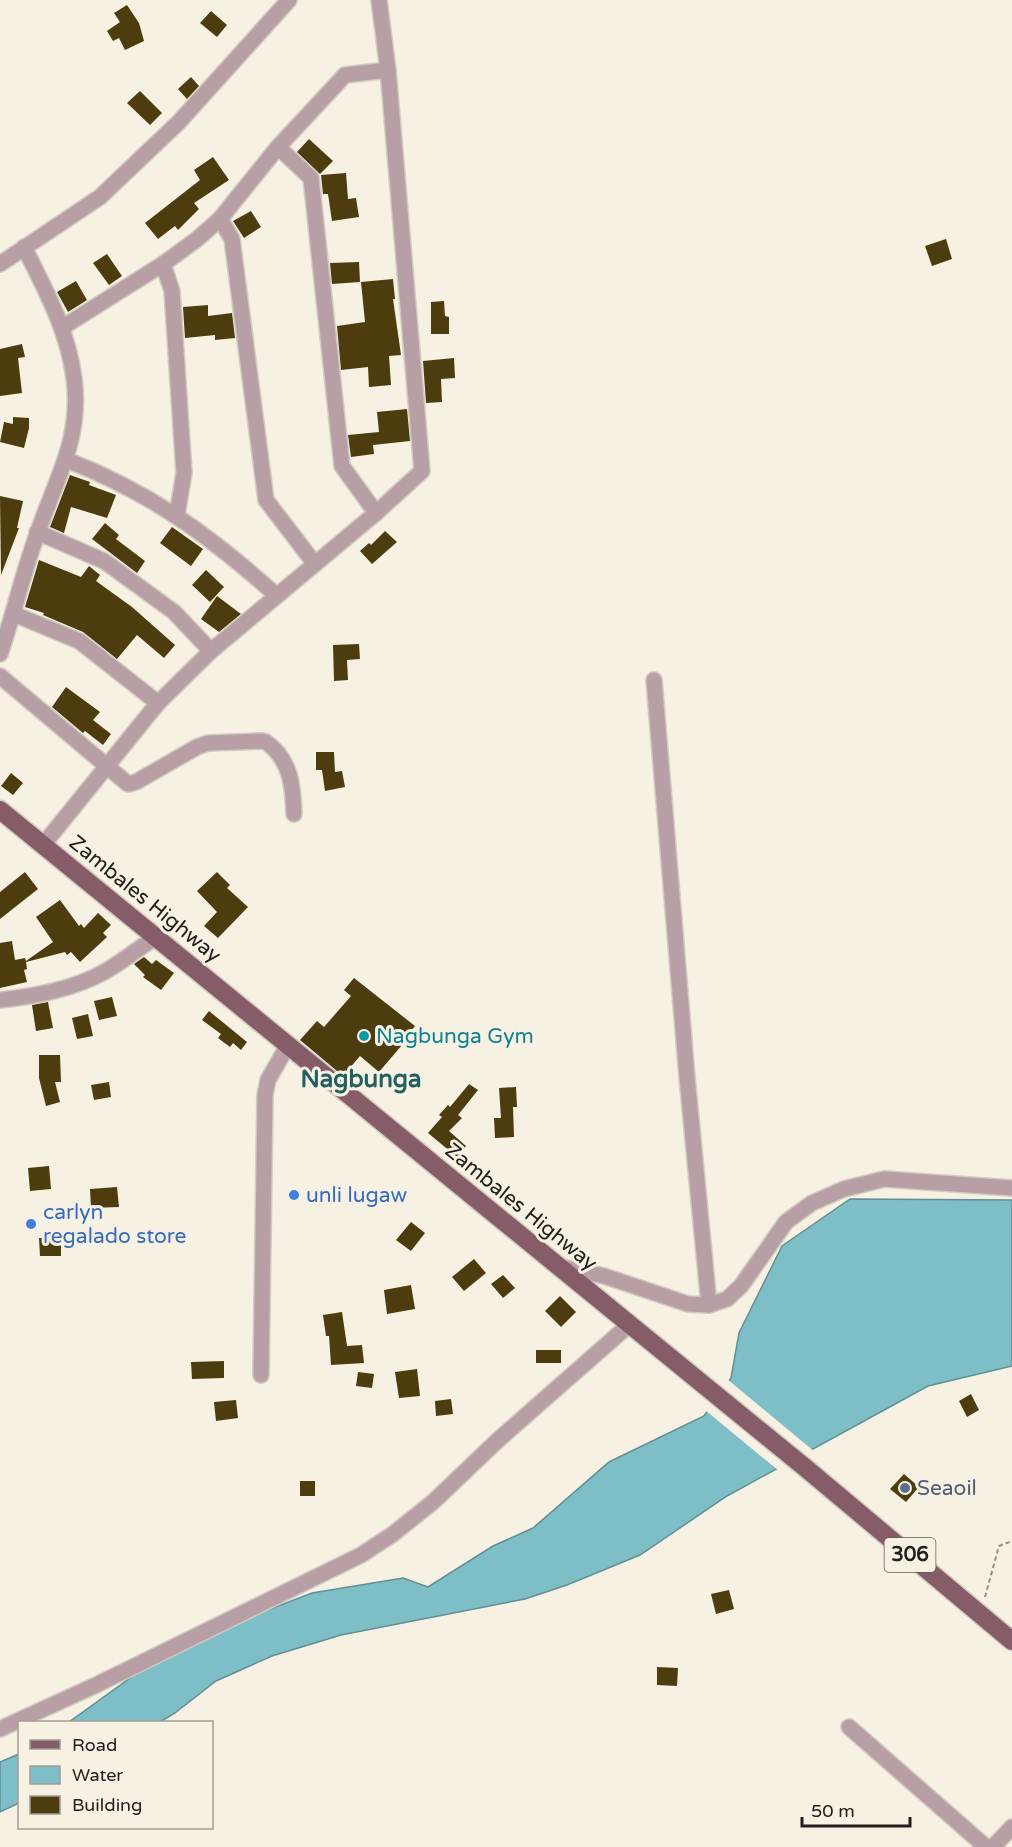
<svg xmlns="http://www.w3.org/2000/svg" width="1012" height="1847" font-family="'Varela Round',sans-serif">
<rect width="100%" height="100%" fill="#f7f1e4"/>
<g fill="#7ebec7" stroke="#628f93" stroke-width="1.5">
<polygon points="850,1199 1012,1200 1012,1366 928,1386 727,1496 640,1555 567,1585 525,1599 341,1635 272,1656 216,1681 175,1713 160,1722 69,1722 165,1653 247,1618 312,1593 403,1578 428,1587 493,1546 533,1528 609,1462 704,1416 731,1378 739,1333 782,1246"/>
<polygon points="19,1754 19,1803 0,1812 0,1762"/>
</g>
<polygon fill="#f7f1e4" points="727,1379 815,1452 779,1471 705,1410"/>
<g fill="#4d3c0d">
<polygon points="127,5 139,23 144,41 125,50 119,38 113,41 107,31 120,22 114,13"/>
<polygon points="211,11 227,25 217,37 200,23"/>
<polygon points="191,77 199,86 187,99 178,89"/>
<polygon points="140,91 162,113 150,125 127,103"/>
<polygon points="309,139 333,161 320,174 297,152"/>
<polygon points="213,157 229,180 194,203 199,209 178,230 175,226 158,239 145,223 200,180 194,170"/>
<polygon points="346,173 348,199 356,198 359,217 332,221 328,194 323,194 321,175"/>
<polygon points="251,211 261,227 244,238 233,221"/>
<polygon points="946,239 952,259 932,266 925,246"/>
<polygon points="107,254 122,276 109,285 93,263"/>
<polygon points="359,262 360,282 332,284 330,263"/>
<polygon points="393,279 395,299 393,299 401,355 389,356 391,385 369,387 368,367 341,370 337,326 365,322 361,282"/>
<polygon points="76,281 87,300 68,312 57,292"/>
<polygon points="444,301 445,316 449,317 449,334 431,334 431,302"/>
<polygon points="208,305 208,316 232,313 235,338 215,340 215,335 185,338 183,307"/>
<polygon points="22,344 25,357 18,358 22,393 0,396 0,349"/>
<polygon points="454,358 455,378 441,379 442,402 426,403 423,361"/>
<polygon points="407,409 410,441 373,445 374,454 351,457 348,435 379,432 377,412"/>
<polygon points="13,417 29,418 29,428 24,448 0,442 4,422 13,424"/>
<polygon points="70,475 90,482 89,485 116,495 107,518 71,507 64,533 50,527"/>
<polygon points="0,496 23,501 17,528 19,528 1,575"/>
<polygon points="105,523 119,535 116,539 145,561 137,573 92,539"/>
<polygon points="172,527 203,549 191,566 160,543"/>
<polygon points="385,531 397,542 372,564 360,551 369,543 371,545"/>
<polygon points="39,560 81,577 89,566 100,575 96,581 132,607 175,645 164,658 137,635 117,659 83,632 43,615 44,613 25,607"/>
<polygon points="206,570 224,587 210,602 192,585"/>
<polygon points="217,596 241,614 219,632 201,619"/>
<polygon points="359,644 360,659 347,660 348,680 334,681 333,645"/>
<polygon points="66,687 100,712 93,720 111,734 103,745 85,731 83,733 52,707"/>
<polygon points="316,752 334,752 335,772 342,771 345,787 325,791 322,770 316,770"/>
<polygon points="11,773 23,783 13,795 1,786"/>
<polygon points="25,872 38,889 0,919 0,892"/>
<polygon points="217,872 230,885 227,888 248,907 218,938 204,926 217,912 197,891"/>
<polygon points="60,900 79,926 81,924 84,928 98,913 111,925 103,933 107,937 80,962 71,952 67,955 65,952 26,962 27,969 24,970 27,982 0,988 0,943 12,941 15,960 25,958 26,961 53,942 36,917"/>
<polygon points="144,957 152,964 156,960 174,973 161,990 143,977 145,975 134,964"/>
<polygon points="354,978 415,1026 400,1044 402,1045 379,1072 360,1056 343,1076 300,1040 317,1021 324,1027 351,996 344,990"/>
<polygon points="112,997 117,1016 99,1020 94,1001"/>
<polygon points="48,1002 53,1028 36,1031 32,1005"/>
<polygon points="209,1011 247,1042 241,1050 233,1043 230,1047 218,1038 221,1034 202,1020"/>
<polygon points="88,1014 93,1036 77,1039 72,1018"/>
<polygon points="39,1055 60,1055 61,1082 55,1082 60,1102 46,1106 39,1078"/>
<polygon points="109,1082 111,1097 94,1100 91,1085"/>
<polygon points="469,1084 478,1090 458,1115 462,1118 449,1131 466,1146 457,1157 428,1133 442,1117 439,1115 448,1105 450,1107"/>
<polygon points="516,1087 517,1107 513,1107 514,1137 495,1138 494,1118 501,1118 499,1088"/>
<polygon points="49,1166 51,1189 30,1191 28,1168"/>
<polygon points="117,1187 119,1207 91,1208 90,1189"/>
<polygon points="411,1222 425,1233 411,1251 396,1240"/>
<polygon points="39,1238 61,1238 61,1256 40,1256"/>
<polygon points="474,1259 486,1273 464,1291 452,1277"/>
<polygon points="503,1275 515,1288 503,1298 491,1284"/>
<polygon points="411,1285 415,1309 387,1314 384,1290"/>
<polygon points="560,1296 576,1312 561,1327 545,1311"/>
<polygon points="342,1312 347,1346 362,1345 364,1363 331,1365 329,1336 326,1336 323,1315"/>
<rect x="536" y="1350" width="25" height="13"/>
<polygon points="224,1361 224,1378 192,1379 191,1362"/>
<polygon points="417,1369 420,1396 399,1398 395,1372"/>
<polygon points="358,1372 374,1374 372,1388 356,1386"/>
<polygon points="971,1394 979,1410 967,1417 959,1401"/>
<polygon points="451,1399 453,1414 436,1416 435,1401"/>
<polygon points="236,1400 238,1418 216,1421 214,1402"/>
<polygon points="904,1474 919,1487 906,1502 890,1489"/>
<rect x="300" y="1481" width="15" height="15"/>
<polygon points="729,1590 734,1609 716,1614 711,1594"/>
<polygon points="657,1667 678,1668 677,1686 657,1685"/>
</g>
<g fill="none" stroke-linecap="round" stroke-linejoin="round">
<defs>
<g id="minor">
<polyline points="278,147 311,178 342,466 376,513"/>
<polyline points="220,219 232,239 266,500 315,564"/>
<polyline points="0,264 100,197 179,122 289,0"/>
<polyline points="163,264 172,291 184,473 177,515"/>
<polyline points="63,327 163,264 196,240 220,219 278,147 345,75 388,70"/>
<path d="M 67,460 C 151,493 209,535 276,595"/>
<polyline points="37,532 104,561 174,612 211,651"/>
<polyline points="14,614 79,641 158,703"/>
<path d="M 0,654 C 14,614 23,572 38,532 C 56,478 82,439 74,378 C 68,331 45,289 24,247"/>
<path d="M 0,676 L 128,784 L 136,782 L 197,747 L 208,743 L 262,741 L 266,742 C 291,760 293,786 294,814"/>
<polyline points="654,680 687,1077 709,1305"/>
<polyline points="43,845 158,703 211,651 376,513 422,471 388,70 379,0"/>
<path d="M 0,1000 C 37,996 74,989 106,971 C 123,961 139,948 156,937"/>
<polyline points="561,1267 604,1276 688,1304 709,1305 727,1299 741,1286 786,1222 812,1203 844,1189 884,1179 1012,1188"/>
<polyline points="261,1375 265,1095 268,1080 288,1045"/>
<polyline points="849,1727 986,1847"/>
<polyline points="0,1729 96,1685 361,1555 393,1534 433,1502 497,1441 630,1324"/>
<polyline points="993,1847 1012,1827"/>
</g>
<polyline id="major" points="0,810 808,1470 1012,1641"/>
</defs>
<use href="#minor" stroke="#d1cbc0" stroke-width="18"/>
<use href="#major" stroke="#d1cbc0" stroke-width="21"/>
<polyline stroke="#938f86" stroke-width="2" stroke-dasharray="4.5 3" stroke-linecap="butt" points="985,1597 999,1546 1012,1541"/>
<use href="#minor" stroke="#b89fa6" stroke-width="15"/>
<use href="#major" stroke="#855c67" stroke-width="18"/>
</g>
<circle fill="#0f9aa8" stroke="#f7f1e4" stroke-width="2" cx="364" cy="1036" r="6"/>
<g fill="#3f7fe0" stroke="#f7f1e4" stroke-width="2">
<circle cx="294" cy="1195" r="6"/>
<circle cx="31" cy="1224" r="6"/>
</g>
<circle fill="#5c6f8a" stroke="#f7f1e4" stroke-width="2" cx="905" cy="1488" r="6"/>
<g text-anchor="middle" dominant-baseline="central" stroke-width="6" stroke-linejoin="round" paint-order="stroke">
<rect fill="#f7f1e4" stroke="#625f57" stroke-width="1.5" x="884.5" y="1538" width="51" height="34" rx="4.5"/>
<g font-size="20" font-weight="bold" fill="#22201b">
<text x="910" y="1555">306</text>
</g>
<g font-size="21" fill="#22201b" stroke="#f7f1e4">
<text transform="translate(145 899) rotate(39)">Zambales Highway</text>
<text transform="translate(521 1207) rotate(39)">Zambales Highway</text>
</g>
<g font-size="21" fill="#0d838f" stroke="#f7f1e4" text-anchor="start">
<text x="376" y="1036">Nagbunga Gym</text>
</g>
<g font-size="21" fill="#366cbe" stroke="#f7f1e4" text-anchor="start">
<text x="306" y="1195">unli lugaw</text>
<text x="43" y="1212">carlyn<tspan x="43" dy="24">regalado store</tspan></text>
</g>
<g font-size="21" fill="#4e5e75" stroke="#f7f1e4" text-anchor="start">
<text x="917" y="1488">Seaoil</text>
</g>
<g font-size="24" font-weight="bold" fill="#245f5f" stroke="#f7f1e4">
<text x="361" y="1079">Nagbunga</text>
</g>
</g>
<rect x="18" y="1721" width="195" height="108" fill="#f7f1e4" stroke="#a29d94" stroke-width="1.5"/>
<rect x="30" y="1740" width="30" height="9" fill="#855c67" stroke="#a29d94" stroke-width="1.5"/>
<text x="72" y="1751" font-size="18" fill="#22201b">Road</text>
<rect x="30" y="1766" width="30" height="18" fill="#7ebec7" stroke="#a29d94" stroke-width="1.5"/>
<text x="72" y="1781" font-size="18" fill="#22201b">Water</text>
<rect x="30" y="1796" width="30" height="18" fill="#4d3c0d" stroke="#a29d94" stroke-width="1.5"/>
<text x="72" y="1811" font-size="18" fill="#22201b">Building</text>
<path d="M802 1817v9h108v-9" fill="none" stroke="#22201b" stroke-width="3"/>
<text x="811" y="1817" font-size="18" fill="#22201b" stroke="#f7f1e4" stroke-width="4.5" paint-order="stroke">50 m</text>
</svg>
